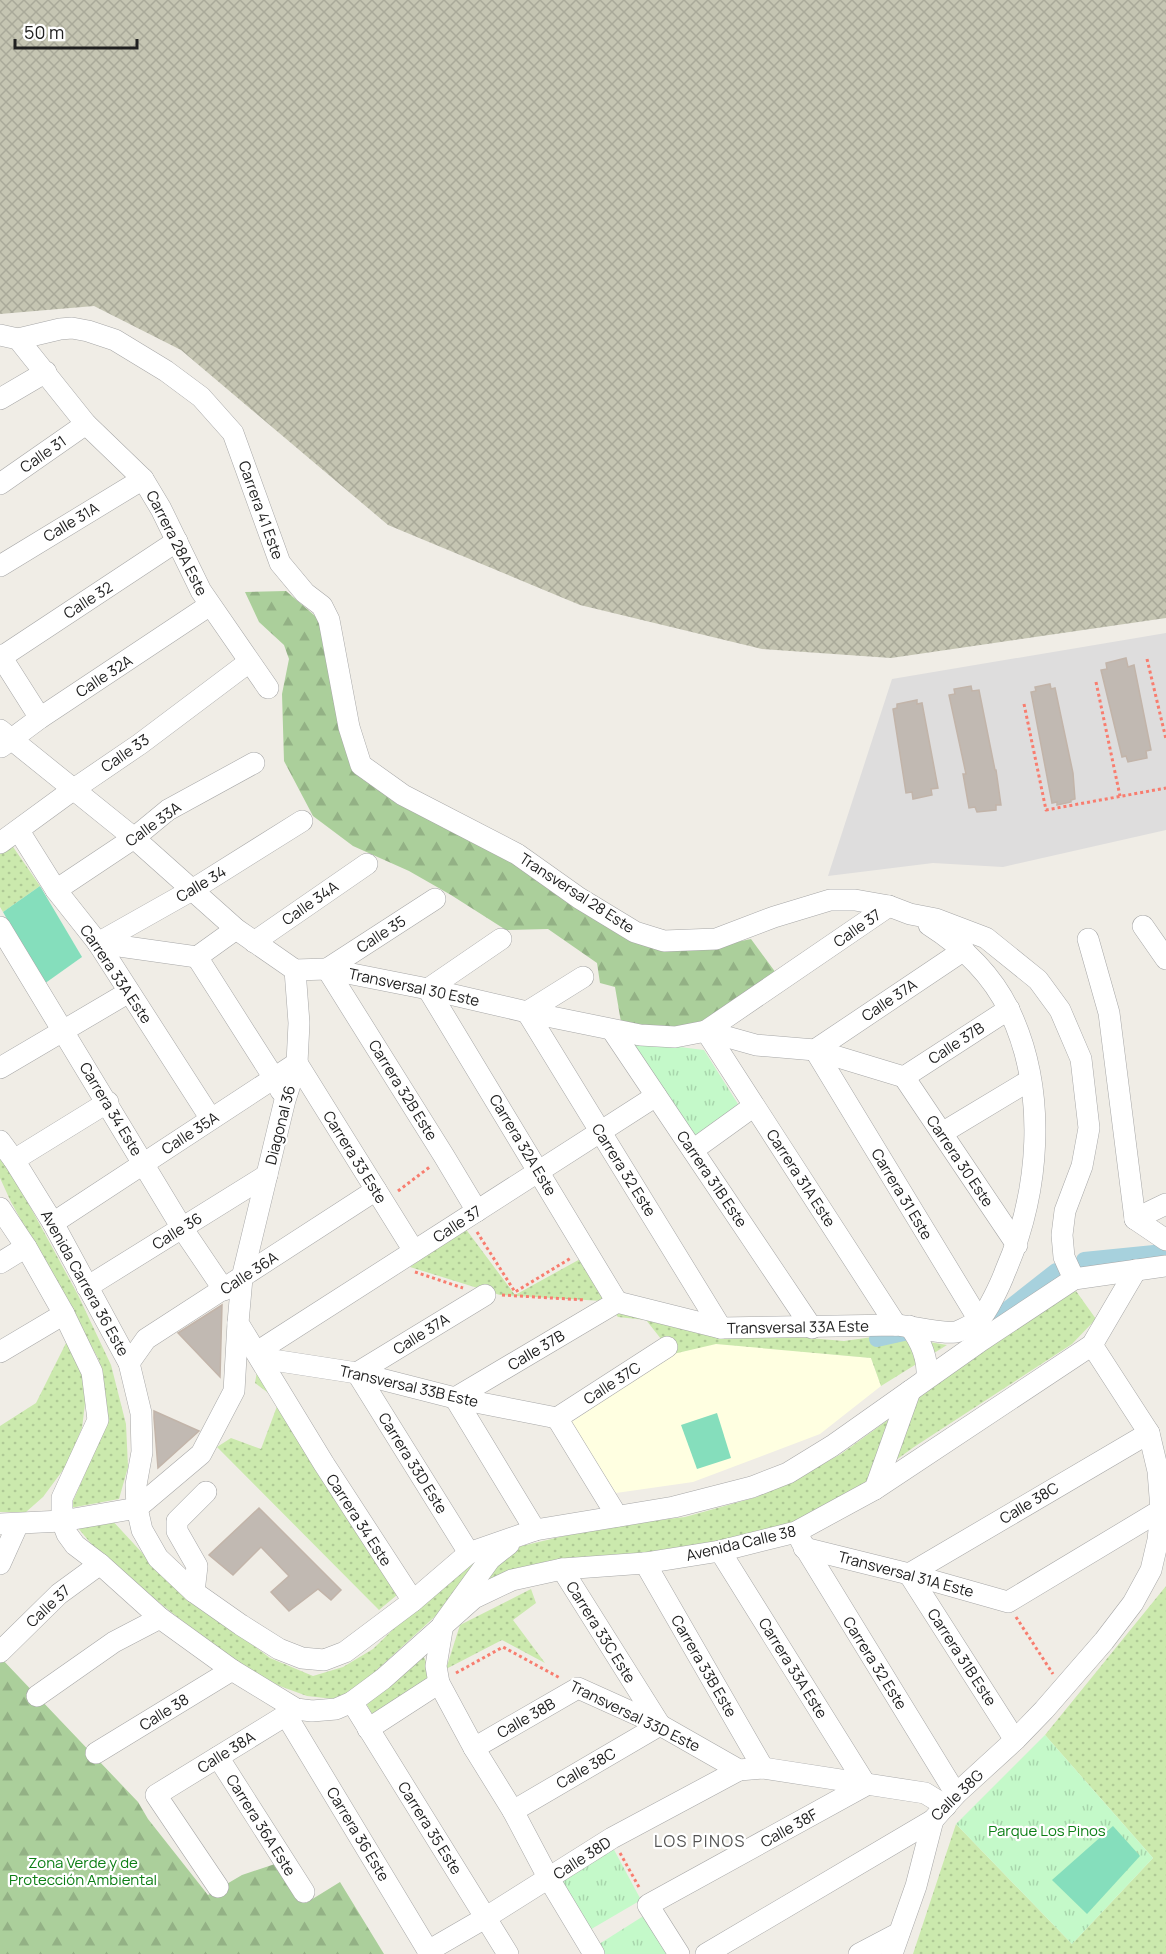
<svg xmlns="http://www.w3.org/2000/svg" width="1166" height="1954" font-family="Manrope,sans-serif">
<defs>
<pattern id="construction-cross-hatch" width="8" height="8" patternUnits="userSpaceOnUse" patternTransform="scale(1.5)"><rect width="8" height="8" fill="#c5c5b2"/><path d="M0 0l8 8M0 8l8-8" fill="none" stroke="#a9a999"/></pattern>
<pattern id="grass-dots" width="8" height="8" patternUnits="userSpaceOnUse" patternTransform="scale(1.5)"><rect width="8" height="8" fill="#cbe9ad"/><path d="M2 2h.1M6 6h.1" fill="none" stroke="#aec895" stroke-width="1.8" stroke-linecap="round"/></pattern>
<pattern id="forest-firs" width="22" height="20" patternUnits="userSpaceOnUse" patternTransform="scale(1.5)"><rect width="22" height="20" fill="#abcf9b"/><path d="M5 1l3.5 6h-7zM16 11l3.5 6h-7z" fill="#93b185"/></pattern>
<pattern id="park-tufts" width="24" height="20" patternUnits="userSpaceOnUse" patternTransform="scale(1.5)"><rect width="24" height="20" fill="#c4f9c9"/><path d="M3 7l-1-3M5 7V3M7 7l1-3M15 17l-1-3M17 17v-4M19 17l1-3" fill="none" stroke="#a8d5ac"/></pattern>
</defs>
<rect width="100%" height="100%" fill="#f0ede6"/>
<polygon fill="#dedddd" points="1166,633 1166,830 1003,867 933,863 828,876 892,679"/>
<polygon fill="#ffffe1" points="716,1343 871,1358 881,1386 820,1434 693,1482 616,1493 570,1423 673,1354"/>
<polygon fill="url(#construction-cross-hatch)" points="0,0 1166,0 1166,618 891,658 762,649 580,605 388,525 181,350 94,306 0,314"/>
<g fill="url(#grass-dots)">
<polygon points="9,841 40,886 3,912 0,907 0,847"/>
<polygon points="0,1154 6,1162 78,1295 111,1365 126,1424 128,1467 119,1499 70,1508 108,1421 99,1360 11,1202 0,1178"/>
<polygon points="465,1228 515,1295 582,1258 601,1290 727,1331 844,1341 887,1335 947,1345 881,1386 871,1358 716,1344 673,1354 646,1320 618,1317 603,1301 500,1295 410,1267"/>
<polygon points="1076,1291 1096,1319 1072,1344 914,1447 856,1489 795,1524 670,1555 620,1557 442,1610 366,1680 347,1694 334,1699 307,1696 277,1685 223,1653 104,1559 78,1528 110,1518 170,1583 270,1658 313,1676 343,1667 373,1649 419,1604 479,1556 602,1527 685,1517 757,1497 797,1478 841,1454 1052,1301"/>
<polygon points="68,1339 87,1388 82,1428 66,1466 43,1497 26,1512 0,1512 0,1426 36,1403"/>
<polygon points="258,1365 397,1595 379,1610 217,1447 231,1438 261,1449 279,1401 255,1383"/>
<polygon points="1166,1586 1166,1954 913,1954 956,1824 1072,1944 1153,1858 1045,1735"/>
<polygon points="531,1589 536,1603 513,1620 545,1663 502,1640 446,1669 460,1625"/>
<polygon points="423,1655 432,1676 374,1718 365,1701"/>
</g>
<g fill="url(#forest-firs)">
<polygon points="286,591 328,627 357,764 558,888 698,950 751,939 776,973 691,1031 665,1034 621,1022 615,987 600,983 597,963 548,929 506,930 451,895 409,871 353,846 313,816 284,761 282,694 289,659 284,645 259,622 245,592"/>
<polygon points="0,1657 138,1802 148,1819 208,1895 242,1875 281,1862 306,1903 340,1882 384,1954 0,1954"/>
</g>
<g fill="url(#park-tufts)">
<polygon points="631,1041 704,1050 738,1104 694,1139"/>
<polygon points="1045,1735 1153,1858 1072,1944 956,1824"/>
<polygon points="612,1846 641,1900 588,1931 556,1880"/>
<polygon points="645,1915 671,1954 601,1954 596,1946"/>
</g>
<g fill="#85debc">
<polygon points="40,886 82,957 44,984 3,912"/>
<polygon points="717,1413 731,1458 697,1469 681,1425"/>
<polygon points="1113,1826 1140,1856 1087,1914 1052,1880"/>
</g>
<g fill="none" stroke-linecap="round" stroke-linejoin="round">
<g stroke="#a7d1dd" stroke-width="16">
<polyline points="1084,1260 1164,1252"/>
<polyline points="991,1322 1056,1271"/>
<polyline points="877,1339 904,1333"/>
</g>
</g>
<g fill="#c1b9b2" stroke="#c2b4a9" stroke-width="1.5">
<polygon points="1126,658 1128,667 1134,665 1151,750 1146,751 1147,758 1128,762 1126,756 1122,757 1101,670 1107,669 1106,663"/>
<polygon points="1050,684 1051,689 1055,688 1073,773 1075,799 1071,800 1071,802 1057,805 1057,802 1052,803 1031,692 1036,691 1035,687"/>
<polygon points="971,686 972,691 979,690 995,770 996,770 1001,805 996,805 996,810 977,812 975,807 969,808 963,774 966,774 949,695 955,694 954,689"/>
<polygon points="917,700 917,704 922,703 938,788 931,789 932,795 913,799 912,792 906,793 893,709 897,708 897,704"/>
<polygon points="222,1305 220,1377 178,1333"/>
<polygon points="154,1411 199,1431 158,1468 154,1418"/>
<polygon points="259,1508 341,1590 331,1600 318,1589 289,1611 271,1592 289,1576 261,1547 233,1575 209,1555"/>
</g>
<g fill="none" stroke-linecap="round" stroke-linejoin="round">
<defs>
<g id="minor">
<polyline points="0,335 18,339 86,424 143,479 161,509 201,591 268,688"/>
<polyline points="18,339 60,329 72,328 88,331 115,340 166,371 201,397 233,433 280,563 305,593 322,606 329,620 349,727 361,765 403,795 517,854 579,898 635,932 664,941 716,939 774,917 830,900 855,900 889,906 910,914 936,919 986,938 1038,980 1060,1010 1081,1059 1089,1128 1082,1166 1065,1211 1062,1235 1064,1257 1074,1279"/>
<polyline points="0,399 46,372"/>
<polyline points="0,484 86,424"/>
<polyline points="0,566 143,479"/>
<polyline points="0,655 40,718"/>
<polyline points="0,658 177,541"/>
<polyline points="0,730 134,838 236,929 295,970 327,969 428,989 527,1012 640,1035 675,1037 706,1031 756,1045 815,1050 904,1077"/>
<polyline points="1,747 40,718 210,605"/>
<polyline points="19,831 56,890 98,943 211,1119"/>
<polyline points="0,843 74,789 140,744 249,662"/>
<polyline points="56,890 134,838 168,810 254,763"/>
<polyline points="435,899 327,969 444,1156 477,1211"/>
<polyline points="1143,926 1166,959"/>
<polyline points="0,927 182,1228 224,1290"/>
<polyline points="501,939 428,989 617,1302"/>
<polyline points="1088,939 1109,1013 1135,1219 1166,1240"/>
<polyline points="254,942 367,864"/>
<polyline points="98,943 192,890 302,821"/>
<polyline points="98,943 197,957"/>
<polyline points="964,950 815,1050 979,1320 981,1330"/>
<polyline points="197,957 274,1078 281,1091"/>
<polyline points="197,957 236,929"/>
<polyline points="295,970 299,1023 297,1063 285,1100 242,1278 238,1323 324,1464 413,1601"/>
<polyline points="583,977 527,1012 721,1328"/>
<polyline points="612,1030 812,1328"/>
<polyline points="706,1031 896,1325"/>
<polyline points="706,1031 889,906"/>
<polyline points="0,1068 129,992"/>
<polyline points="904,1077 1017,1245"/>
<polyline points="904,1077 1009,1009"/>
<polyline points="942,1133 1030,1080"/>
<polyline points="0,1141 14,1160 53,1223 129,1363 141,1413 142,1452 136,1485 137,1508 142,1530 158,1558 194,1592 241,1625 279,1649 302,1658 324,1660 345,1652 413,1601 469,1553 535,1530 674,1507 752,1487 788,1473 832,1446 982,1340 1074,1279 1166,1266"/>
<polyline points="693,1150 754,1106"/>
<polyline points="14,1160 108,1102"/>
<polyline points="0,1208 26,1247 64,1314 92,1372 98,1420 62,1498 62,1521 67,1534 75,1545 100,1564 160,1618 232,1670 296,1709 312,1711 336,1709 352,1702 383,1679 474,1598 512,1580 562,1569 645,1563 720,1551 796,1532 875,1489 1092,1345 1136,1270"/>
<polyline points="1135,1219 1166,1204"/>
<polyline points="53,1223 297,1063 414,1251"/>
<polyline points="0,1263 26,1247"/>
<polyline points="87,1287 267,1175"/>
<path d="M 617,1302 L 721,1328 L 896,1325 C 912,1326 947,1336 959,1331 C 965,1328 974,1324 979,1320 C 987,1313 1001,1283 1005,1272 C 1040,1192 1048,1091 1009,1010 C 992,975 962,946 929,925"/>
<path d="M 909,1326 C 921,1341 928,1359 927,1378"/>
<polyline points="0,1352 64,1314"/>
<polyline points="257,1352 656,1096"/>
<polyline points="260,1358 357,1373 455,1398 557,1418"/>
<polyline points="129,1363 146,1339 376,1190"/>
<polyline points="557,1418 667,1347"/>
<polyline points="557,1418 617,1516"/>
<polyline points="875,1489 910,1391"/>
<polyline points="0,1524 62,1521 137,1508 201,1454 234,1391 238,1323"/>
<polyline points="535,1530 455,1398 617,1302"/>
<polyline points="801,1541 956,1794"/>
<polyline points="509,1544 490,1559 443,1624 436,1666 439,1683 474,1748 513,1811 549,1879 594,1954"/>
<polyline points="804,1548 909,1574 1008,1602 1161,1510"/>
<polyline points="469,1553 357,1373 485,1295"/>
<polyline points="645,1563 763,1768"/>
<polyline points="0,1564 18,1524"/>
<polyline points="194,1592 197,1566 177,1531 177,1521 206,1492"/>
<polyline points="0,1652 59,1594 100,1564"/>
<polyline points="37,1696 114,1642 160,1618"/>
<polyline points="352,1702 508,1954"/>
<polyline points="286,1715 430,1954"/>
<polyline points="368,1729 439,1683"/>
<polyline points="1015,1740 909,1574 1149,1433"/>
<polyline points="474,1748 578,1688 660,1725 739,1770 763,1768 925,1793 946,1806"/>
<polyline points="96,1753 232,1670"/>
<polyline points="218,1757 304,1892"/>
<polyline points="513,1811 660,1725 562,1569"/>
<polyline points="218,1887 156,1795 296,1709"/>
<polyline points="428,1951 485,1918 612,1838 739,1770"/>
<polyline points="679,1954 648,1905 866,1785 720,1551"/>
<polyline points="706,1954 933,1820 956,1794 1015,1740 1044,1710 1104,1641 1133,1603 1151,1570 1158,1540 1161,1510 1158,1471 1149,1433 1092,1345"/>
<polyline points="859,1954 899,1933"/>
<polyline points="892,1954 916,1886 933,1820"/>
</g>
</defs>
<use href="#minor" stroke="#a7a7a7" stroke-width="22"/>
<g stroke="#f87d6f" stroke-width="3" stroke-dasharray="3 3" stroke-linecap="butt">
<polyline points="1147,659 1166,739"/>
<polyline points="1096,682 1120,796"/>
<polyline points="1024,704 1046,810 1166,788"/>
<polyline points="398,1191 431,1166"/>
<polyline points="477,1232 515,1292 571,1258"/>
<polyline points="415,1272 463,1288"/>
<polyline points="502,1295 585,1300"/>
<polyline points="1016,1617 1053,1674"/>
<polyline points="456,1673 503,1647 560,1678"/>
<polyline points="620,1853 640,1889"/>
</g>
<use href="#minor" stroke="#fff" stroke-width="21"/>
</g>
<g text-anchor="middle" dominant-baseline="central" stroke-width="4.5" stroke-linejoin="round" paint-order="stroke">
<g font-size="15" fill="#202020" stroke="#fff">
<text transform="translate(43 454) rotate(-35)">Calle 31</text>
<text transform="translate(261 510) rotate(70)">Carrera 41 Este</text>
<text transform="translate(71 522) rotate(-31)">Calle 31A</text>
<text transform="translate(177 543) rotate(63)">Carrera 28A Este</text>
<text transform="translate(88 600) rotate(-33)">Calle 32</text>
<text transform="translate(104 676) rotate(-33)">Calle 32A</text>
<text transform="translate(125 753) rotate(-35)">Calle 33</text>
<text transform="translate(153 824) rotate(-36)">Calle 33A</text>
<text transform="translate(201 884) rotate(-31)">Calle 34</text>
<text transform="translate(577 893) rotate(33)">Transversal 28 Este</text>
<text transform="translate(310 903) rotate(-35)">Calle 34A</text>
<text transform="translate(857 928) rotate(-35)">Calle 37</text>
<text transform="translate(381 934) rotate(-33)">Calle 35</text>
<text transform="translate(116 974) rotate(56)">Carrera 33A Este</text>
<text transform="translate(414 987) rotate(12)">Transversal 30 Este</text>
<text transform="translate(889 1000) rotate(-34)">Calle 37A</text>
<text transform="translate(956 1043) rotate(-33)">Calle 37B</text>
<text transform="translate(403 1090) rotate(58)">Carrera 32B Este</text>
<text transform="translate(111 1109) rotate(59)">Carrera 34 Este</text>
<text transform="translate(280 1125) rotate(-76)">Diagonal 36</text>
<text transform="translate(190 1133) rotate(-33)">Calle 35A</text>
<text transform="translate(523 1145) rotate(59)">Carrera 32A Este</text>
<text transform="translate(355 1157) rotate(58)">Carrera 33 Este</text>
<text transform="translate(960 1161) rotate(56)">Carrera 30 Este</text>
<text transform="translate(624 1170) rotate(58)">Carrera 32 Este</text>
<text transform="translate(801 1178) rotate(57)">Carrera 31A Este</text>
<text transform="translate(712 1179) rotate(56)">Carrera 31B Este</text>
<text transform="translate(902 1194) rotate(59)">Carrera 31 Este</text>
<text transform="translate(457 1224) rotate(-33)">Calle 37</text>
<text transform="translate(177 1231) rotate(-32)">Calle 36</text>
<text transform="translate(249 1273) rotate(-33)">Calle 36A</text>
<text transform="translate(85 1283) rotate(61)">Avenida Carrera 36 Este</text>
<text transform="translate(798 1327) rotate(-1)">Transversal 33A Este</text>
<text transform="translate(421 1334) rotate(-32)">Calle 37A</text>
<text transform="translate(536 1350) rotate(-31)">Calle 37B</text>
<text transform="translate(612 1383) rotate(-33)">Calle 37C</text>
<text transform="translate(409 1386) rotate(13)">Transversal 33B Este</text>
<text transform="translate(413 1463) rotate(58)">Carrera 33D Este</text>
<text transform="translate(1029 1503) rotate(-31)">Calle 38C</text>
<text transform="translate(359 1520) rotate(57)">Carrera 34 Este</text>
<text transform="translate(741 1543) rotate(-13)">Avenida Calle 38</text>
<text transform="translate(906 1574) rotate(15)">Transversal 31A Este</text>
<text transform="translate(48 1606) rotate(-43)">Calle 37</text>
<text transform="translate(601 1632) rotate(58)">Carrera 33C Este</text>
<text transform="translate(962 1657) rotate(57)">Carrera 31B Este</text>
<text transform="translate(875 1663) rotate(58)">Carrera 32 Este</text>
<text transform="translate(704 1666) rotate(60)">Carrera 33B Este</text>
<text transform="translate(793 1668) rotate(58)">Carrera 33A Este</text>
<text transform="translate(164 1712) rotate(-32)">Calle 38</text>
<text transform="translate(635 1716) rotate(26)">Transversal 33D Este</text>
<text transform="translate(526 1718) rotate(-30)">Calle 38B</text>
<text transform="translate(226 1752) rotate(-32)">Calle 38A</text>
<text transform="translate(586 1768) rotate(-30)">Calle 38C</text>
<text transform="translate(957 1795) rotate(-44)">Calle 38G</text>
<text transform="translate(261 1825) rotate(58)">Carrera 36A Este</text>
<text transform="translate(430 1828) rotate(58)">Carrera 35 Este</text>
<text transform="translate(789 1828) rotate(-29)">Calle 38F</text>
<text transform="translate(358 1834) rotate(59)">Carrera 36 Este</text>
<text transform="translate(582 1858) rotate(-33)">Calle 38D</text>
</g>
<g font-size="15" fill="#0d7f16" stroke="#fff">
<text x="1047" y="1830">Parque Los Pinos</text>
<text x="83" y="1862">Zona Verde y de<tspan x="83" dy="17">Protección Ambiental</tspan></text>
</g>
<g font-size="16" letter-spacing="1.5" fill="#535353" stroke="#fff">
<text x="700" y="1841">LOS PINOS</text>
</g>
</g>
<path d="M15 39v9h122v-9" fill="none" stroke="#202020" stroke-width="3"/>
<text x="24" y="39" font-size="18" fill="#202020" stroke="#ffffff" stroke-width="4.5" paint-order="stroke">50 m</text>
</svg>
